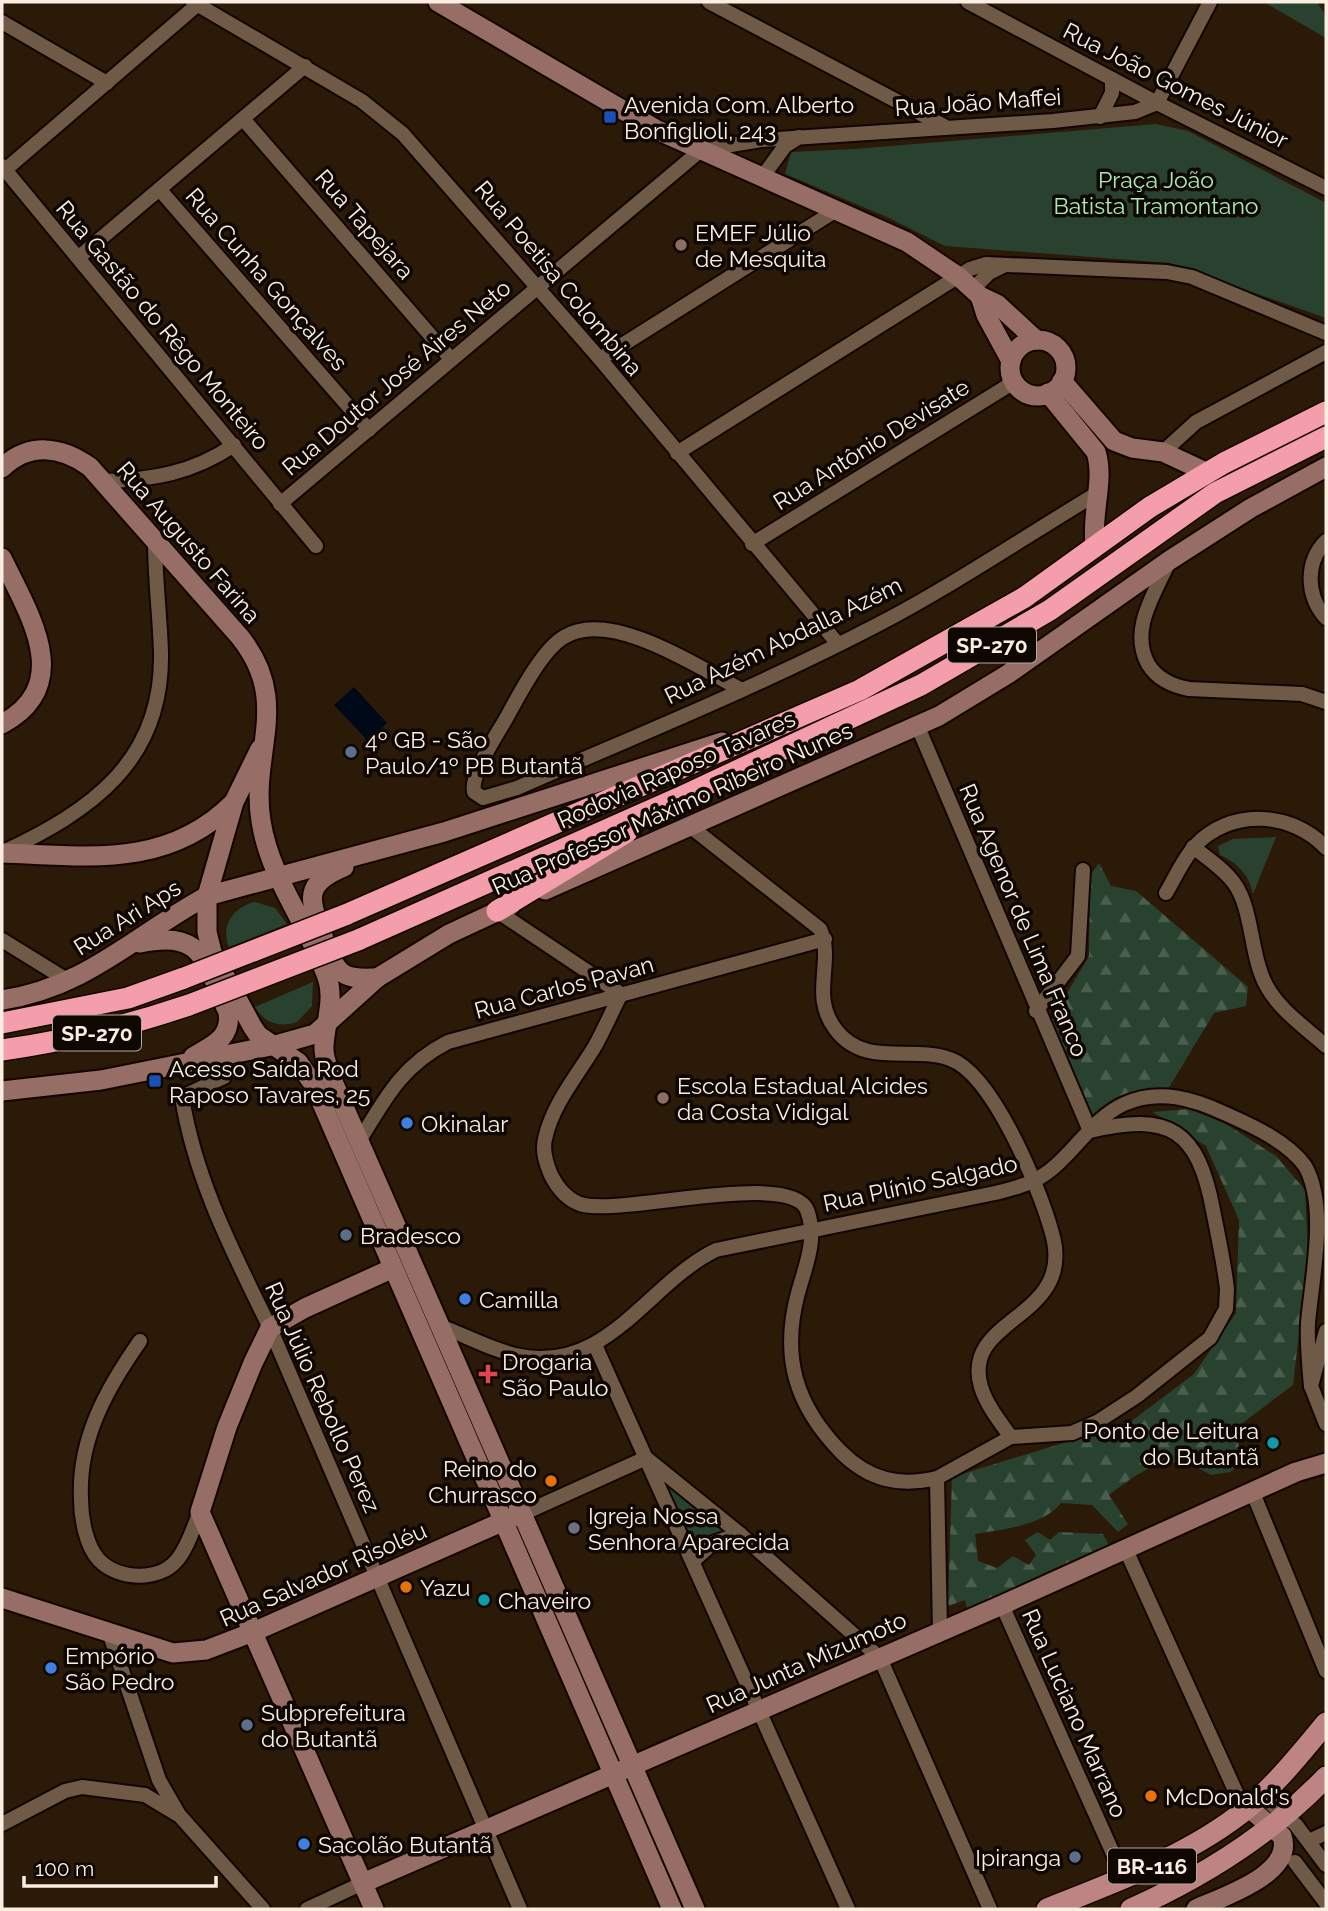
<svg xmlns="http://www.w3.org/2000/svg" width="1328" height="1911" font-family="Raleway,sans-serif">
<defs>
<pattern id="forest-firs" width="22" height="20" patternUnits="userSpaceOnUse" patternTransform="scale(1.75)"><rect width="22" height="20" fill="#29422f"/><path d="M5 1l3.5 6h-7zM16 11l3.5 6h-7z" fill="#495e4d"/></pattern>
</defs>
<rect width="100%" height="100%" fill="#2c1a09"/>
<g fill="url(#forest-firs)">
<path d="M 1099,863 L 1111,886 L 1136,891 L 1248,987 L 1246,1006 L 1214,1013 L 1168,1089 C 1139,1091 1112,1096 1092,1118 L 1051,1020 L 1089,956 L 1090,876 Z"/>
<path d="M 1189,1109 L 1226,1124 L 1276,1156 L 1305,1190 L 1308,1253 L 1293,1385 L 1232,1431 L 1246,1460 L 1230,1472 L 1211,1475 C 1170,1449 1144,1468 1109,1495 L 1128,1524 L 1118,1532 L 1092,1505 L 1061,1503 C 1043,1526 1003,1529 975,1534 L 978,1561 L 997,1568 L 1013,1556 L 1029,1565 L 1036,1555 L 1025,1540 L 1038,1532 L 1050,1540 L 1059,1532 L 1103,1534 L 1110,1547 L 968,1612 L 965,1600 L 948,1606 L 952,1477 L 1129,1423 L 1194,1374 L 1236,1313 L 1239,1220 L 1206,1146 L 1153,1112 Z"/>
</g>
<g fill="#29422f">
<polygon points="1264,2 1317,2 1326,16 1326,38"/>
<polygon points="1156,124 1188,131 1326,203 1326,318 1170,263 945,246 887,217 785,174 791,152 855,149"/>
<path d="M 1276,837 L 1253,894 C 1250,876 1237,862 1220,855 L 1218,846 L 1233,839 Z"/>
<path d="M 255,902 L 275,908 L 287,924 L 229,947 C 220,926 233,907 255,902 Z"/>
<path d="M 313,982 L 312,1006 L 297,1022 C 280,1028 264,1023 255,1007 Z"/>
<polygon points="654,1465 733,1533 693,1556"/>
</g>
<polygon fill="#000917" points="354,687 387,723 368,741 334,705"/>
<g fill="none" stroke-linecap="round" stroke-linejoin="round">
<defs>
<g id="street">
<polyline points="193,2 362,101 403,134 600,359 838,644"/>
<polyline points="709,2 944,126"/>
<polyline points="968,2 1157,103 1326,188"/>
<polyline points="2,22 107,83"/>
<polyline points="1100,117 1112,93 1112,79"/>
<polyline points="244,120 451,359"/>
<polyline points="2,166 316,546"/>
<polyline points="5,170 197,5"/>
<polyline points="763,176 785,146 799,137"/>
<polyline points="160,190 369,430"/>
<polyline points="79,257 305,66"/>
<polyline points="973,289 989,273 1003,266"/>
<polyline points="600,359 838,209"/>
<polyline points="1163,452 1196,422 1326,352"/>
<polyline points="677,453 970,269 986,264 1167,272 1192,277 1326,333"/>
<path d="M 104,481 C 152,480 193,473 234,445"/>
<polyline points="280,504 701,150 761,140 1053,121 1135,112 1157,103 1210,2"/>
<path d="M 1326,541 C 1305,562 1306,596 1326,618"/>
<polyline points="752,544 1014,382"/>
<path d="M 1169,561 C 1155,594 1129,629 1148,664 C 1157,679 1173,686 1189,689 L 1302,694 L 1326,702"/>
<path d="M 742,690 C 699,668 611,608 564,637 C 543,649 520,693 508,715 C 499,732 470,773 474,792 L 483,798 L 517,788 C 638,735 760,686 877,625 C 952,586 1023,538 1096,494"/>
<path d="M 918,727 L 1090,1131 C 1170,1112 1198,1130 1213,1210 C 1218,1236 1224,1263 1227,1289 L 1226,1309 L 1210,1338 L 1137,1396 L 1097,1422 L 1072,1433 L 1011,1437 L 937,1478 L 940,1631"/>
<path d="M 691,827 L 820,929 C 835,962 809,995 836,1030 C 865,1068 912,1045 950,1059 C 993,1074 1040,1189 1052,1233 C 1077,1320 960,1316 981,1387 C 987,1406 1000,1422 1011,1437"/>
<path d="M 1193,847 C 1207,858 1224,869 1234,883 C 1253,909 1250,955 1266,985 C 1279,1010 1306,1028 1326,1046"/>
<path d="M 3,852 C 91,811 163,761 161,653 C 160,616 155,579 155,541"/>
<path d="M 1166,893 C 1175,878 1183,859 1195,846 C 1230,808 1292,811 1326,848"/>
<path d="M 497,911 L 621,994 C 612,1011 604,1030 595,1046 C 577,1076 552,1105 545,1139 C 542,1151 546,1163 551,1175 C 557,1187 567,1199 580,1204 C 619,1217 790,1169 807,1210 C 818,1238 805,1267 798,1293 C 781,1356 795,1405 841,1452 C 869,1480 899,1487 937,1478"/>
<polyline points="2,940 70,982"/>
<polyline points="1036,1011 1078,956 1083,870"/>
<path d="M 224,1077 L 182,1097 C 195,1180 234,1254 270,1328 L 520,1909"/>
<path d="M 358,1143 C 385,1099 401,1066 448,1042 L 825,939"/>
<path d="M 440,1326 C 465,1335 493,1351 520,1356 C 608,1373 649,1282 716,1250 L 995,1193 C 1007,1190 1020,1187 1031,1182 C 1068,1166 1087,1121 1124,1104 C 1159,1088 1194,1099 1226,1114 C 1253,1126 1288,1142 1305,1166 C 1328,1206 1312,1277 1308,1323 C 1307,1344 1309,1365 1311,1386"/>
<polyline points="1326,1331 1311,1386 1326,1424"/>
<path d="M 140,1341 C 107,1388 78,1439 81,1499 C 81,1518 86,1546 99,1560 C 118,1580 159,1582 177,1560 C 188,1547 193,1528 200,1512"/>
<polyline points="595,1345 848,1909"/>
<polyline points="1253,1493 1326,1671"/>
<polyline points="522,1514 646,1458 740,1534 880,1658 990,1909"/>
<polyline points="1126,1550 1229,1777 1240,1801 1248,1807"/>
<polyline points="693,1561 713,1543 740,1534"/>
<polyline points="1002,1605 1124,1878"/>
<polyline points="110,1635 159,1780 178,1813"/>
<polyline points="1261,1795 1296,1825 1326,1865"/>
<polyline points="2,1824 65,1791 82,1787 145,1795 180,1816 263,1909"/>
<polyline points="1309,1841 1326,1833"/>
<polyline points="1295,1862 1326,1903"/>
<polyline points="307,1909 363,1883"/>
</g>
<g id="secondary">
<polyline points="438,2 657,130 907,242 959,277 980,296 997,304 1036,340"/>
<polyline points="980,296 986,315 1011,361"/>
<circle cx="1038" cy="368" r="28"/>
<polyline points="1062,381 1114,441 1132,448 1163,452 1208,473"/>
<path d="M 1048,393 L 1096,452 C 1105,480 1091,513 1095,544"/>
<path d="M 2,468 C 29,442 61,446 90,467 L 240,637 C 292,702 250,752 261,821 C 270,879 308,924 327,977 C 335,999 325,1024 324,1046 C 323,1056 328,1067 331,1077 L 695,1909"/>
<path d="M 2,558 C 28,613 76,684 2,724"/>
<polyline points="260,749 234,802 207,896 207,932 212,952 252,1026 258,1035 298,1062 314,1085 672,1909"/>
<path d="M 2,853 C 87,856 167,869 233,803"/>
<path d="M 344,867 C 303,884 309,899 323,936 C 327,947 331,963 340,971 C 350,980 365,978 377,978"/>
<polyline points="545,890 939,716 1008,674 1170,560 1251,508 1326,467"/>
<path d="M 140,943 C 204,929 204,962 228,1012 C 232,1038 213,1045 193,1057"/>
<path d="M 2,1000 C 87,987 135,935 207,896 L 444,832 L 722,742"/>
<polyline points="2,1091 101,1080 276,1045 315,1034 377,978 449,934 511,905"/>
<polyline points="2,1598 173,1653 206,1650 253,1632 513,1517"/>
<polyline points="363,1883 1002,1605 1296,1472 1326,1463"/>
<polyline points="374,1909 200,1512 227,1427 253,1363 270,1328 305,1308 391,1269"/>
<path d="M 1196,1909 C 1222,1897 1295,1874 1282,1836 L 1248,1807"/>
</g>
<g id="primary">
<path d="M 1047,1909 C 1117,1881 1191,1855 1249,1807 C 1278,1782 1302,1752 1326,1723"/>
<path d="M 1131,1909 C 1205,1876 1270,1835 1326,1777"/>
</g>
<g id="highway">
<polyline points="497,911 627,832"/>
<polyline points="345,915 860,690 1025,597 1150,507 1224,463 1326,412"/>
<polyline points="358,940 685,795 921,685 1050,610 1215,493 1326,437"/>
<polyline points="2,1023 128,998 184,978"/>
<path d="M 2,1050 C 67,1041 127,1026 189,1005"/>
</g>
</defs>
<use href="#street" stroke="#130500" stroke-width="18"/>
<use href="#secondary" stroke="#130500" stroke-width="23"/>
<use href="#primary" stroke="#130500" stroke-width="24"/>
<use href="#highway" stroke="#130500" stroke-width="24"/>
<use href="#street" stroke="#6f5a48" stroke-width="14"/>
<use href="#secondary" stroke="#976e65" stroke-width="19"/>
<use href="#primary" stroke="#be8383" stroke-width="21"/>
<use href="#highway" stroke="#f39eaa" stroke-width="21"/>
<defs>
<g id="highway-bridge">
<polyline points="184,978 345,915"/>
<polyline points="189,1005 358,940"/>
</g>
</defs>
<use href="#highway-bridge" stroke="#130500" stroke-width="24" stroke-linecap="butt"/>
<use href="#highway-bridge" stroke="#f39eaa" stroke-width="21"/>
</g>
<g fill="#1a4fb4" stroke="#0e0702" stroke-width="2.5">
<rect x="603" y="110" width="14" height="14" rx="3.5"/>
<rect x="148" y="1074" width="14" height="14" rx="3.5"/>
</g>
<g fill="#8d6e63" stroke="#0e0702" stroke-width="2.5">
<circle cx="681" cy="245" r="7"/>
<circle cx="663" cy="1098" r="7"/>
</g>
<g fill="#5c6f8a" stroke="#0e0702" stroke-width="2.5">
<circle cx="351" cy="752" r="7"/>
<circle cx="346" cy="1235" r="7"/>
<circle cx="247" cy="1725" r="7"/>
<circle cx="1075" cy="1857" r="7"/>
</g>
<g fill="#3f7fe0" stroke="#0e0702" stroke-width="2.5">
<circle cx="407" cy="1123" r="7"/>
<circle cx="465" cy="1299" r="7"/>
<circle cx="51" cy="1668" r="7"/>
<circle cx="304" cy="1844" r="7"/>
</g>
<path fill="#e0444e" stroke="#0e0702" stroke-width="2.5" d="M484.5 1363.5h7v7h7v7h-7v7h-7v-7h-7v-7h7z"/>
<g fill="#0f9aa8" stroke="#0e0702" stroke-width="2.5">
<circle cx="1273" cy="1443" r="7"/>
<circle cx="484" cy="1600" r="7"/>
</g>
<g fill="#e8710a" stroke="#0e0702" stroke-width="2.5">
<circle cx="551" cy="1481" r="7"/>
<circle cx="406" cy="1587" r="7"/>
<circle cx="1151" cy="1796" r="7"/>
</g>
<circle fill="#6b7280" stroke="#0e0702" stroke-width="2.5" cx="574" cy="1528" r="7"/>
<g text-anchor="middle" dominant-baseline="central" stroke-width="7" stroke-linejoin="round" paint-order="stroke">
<g fill="#0e0702" stroke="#b3a9a0" stroke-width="2">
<rect x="948" y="627.5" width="88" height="35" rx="5"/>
<rect x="53" y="1015.5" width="88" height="35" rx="5"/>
<rect x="1108" y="1848.5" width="88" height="35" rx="5"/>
</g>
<g font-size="21" font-weight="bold" fill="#faeee3">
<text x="992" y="645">SP-270</text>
<text x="97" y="1033">SP-270</text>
<text x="1152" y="1866">BR-116</text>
</g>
<g font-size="23" fill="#faeee3" stroke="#0e0702">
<text transform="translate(1176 85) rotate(27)">Rua João Gomes Júnior</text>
<text transform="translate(978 102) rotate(-4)">Rua João Maffei</text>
<text transform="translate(365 224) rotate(49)">Rua Tapejara</text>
<text transform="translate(559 278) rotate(50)">Rua Poetisa Colombina</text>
<text transform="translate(267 279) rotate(49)">Rua Cunha Gonçalves</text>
<text transform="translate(163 325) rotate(50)">Rua Gastão do Rêgo Monteiro</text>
<text transform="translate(396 377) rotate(-40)">Rua Doutor José Aires Neto</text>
<text transform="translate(871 444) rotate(-32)">Rua Antônio Devisate</text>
<text transform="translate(189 542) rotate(49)">Rua Augusto Farina</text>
<text transform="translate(783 640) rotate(-26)">Rua Azém Abdalla Azém</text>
<text transform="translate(676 769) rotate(-24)">Rodovia Raposo Tavares</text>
<text transform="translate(672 808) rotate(-24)">Rua Professor Máximo Ribeiro Nunes</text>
<text transform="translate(127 917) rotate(-32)">Rua Ari Aps</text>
<text transform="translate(1024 920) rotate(67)">Rua Agenor de Lima Franco</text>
<text transform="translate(564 987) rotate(-15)">Rua Carlos Pavan</text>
<text transform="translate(920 1183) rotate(-12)">Rua Plínio Salgado</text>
<text transform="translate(323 1397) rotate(66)">Rua Júlio Rebollo Perez</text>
<text transform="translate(323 1574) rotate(-24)">Rua Salvador Risoléu</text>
<text transform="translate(806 1662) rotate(-24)">Rua Junta Mizumoto</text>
<text transform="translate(1075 1713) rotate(66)">Rua Luciano Marrano</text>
</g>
<g font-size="23" fill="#faeee3" stroke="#0e0702" text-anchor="start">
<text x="624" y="104">Avenida Com. Alberto<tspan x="624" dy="26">Bonfiglioli, 243</tspan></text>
<text x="695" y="232">EMEF Júlio<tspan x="695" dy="26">de Mesquita</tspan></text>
<text x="365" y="739">4º GB - São<tspan x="365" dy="26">Paulo/1º PB Butantã</tspan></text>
<text x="169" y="1068">Acesso Saída Rod<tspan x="169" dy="26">Raposo Tavares, 25</tspan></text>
<text x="677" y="1085">Escola Estadual Alcides<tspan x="677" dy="26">da Costa Vidigal</tspan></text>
<text x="421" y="1123">Okinalar</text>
<text x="360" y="1235">Bradesco</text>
<text x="479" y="1299">Camilla</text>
<text x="502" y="1361">Drogaria<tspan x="502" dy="26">São Paulo</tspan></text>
<text x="1259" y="1430" text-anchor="end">Ponto de Leitura<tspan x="1259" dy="26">do Butantã</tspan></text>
<text x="537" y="1468" text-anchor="end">Reino do<tspan x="537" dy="26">Churrasco</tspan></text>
<text x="588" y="1515">Igreja Nossa<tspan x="588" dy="26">Senhora Aparecida</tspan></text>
<text x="420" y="1587">Yazu</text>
<text x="498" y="1600">Chaveiro</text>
<text x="65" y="1655">Empório<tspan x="65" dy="26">São Pedro</tspan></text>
<text x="261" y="1712">Subprefeitura<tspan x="261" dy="26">do Butantã</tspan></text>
<text x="1165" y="1796">McDonald's</text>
<text x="318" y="1844">Sacolão Butantã</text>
<text x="1061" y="1857" text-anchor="end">Ipiranga</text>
</g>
<g font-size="23" fill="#a8eab6" stroke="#0e0702">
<text x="1156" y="179">Praça João<tspan x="1156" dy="26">Batista Tramontano</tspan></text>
</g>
</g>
<rect width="1328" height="1911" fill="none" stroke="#faeee3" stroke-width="7"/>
<path d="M24 1876v10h192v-10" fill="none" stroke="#faeee3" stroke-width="3.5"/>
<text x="35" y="1876" font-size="21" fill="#faeee3" stroke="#0e0702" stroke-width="5" paint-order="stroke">100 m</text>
</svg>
